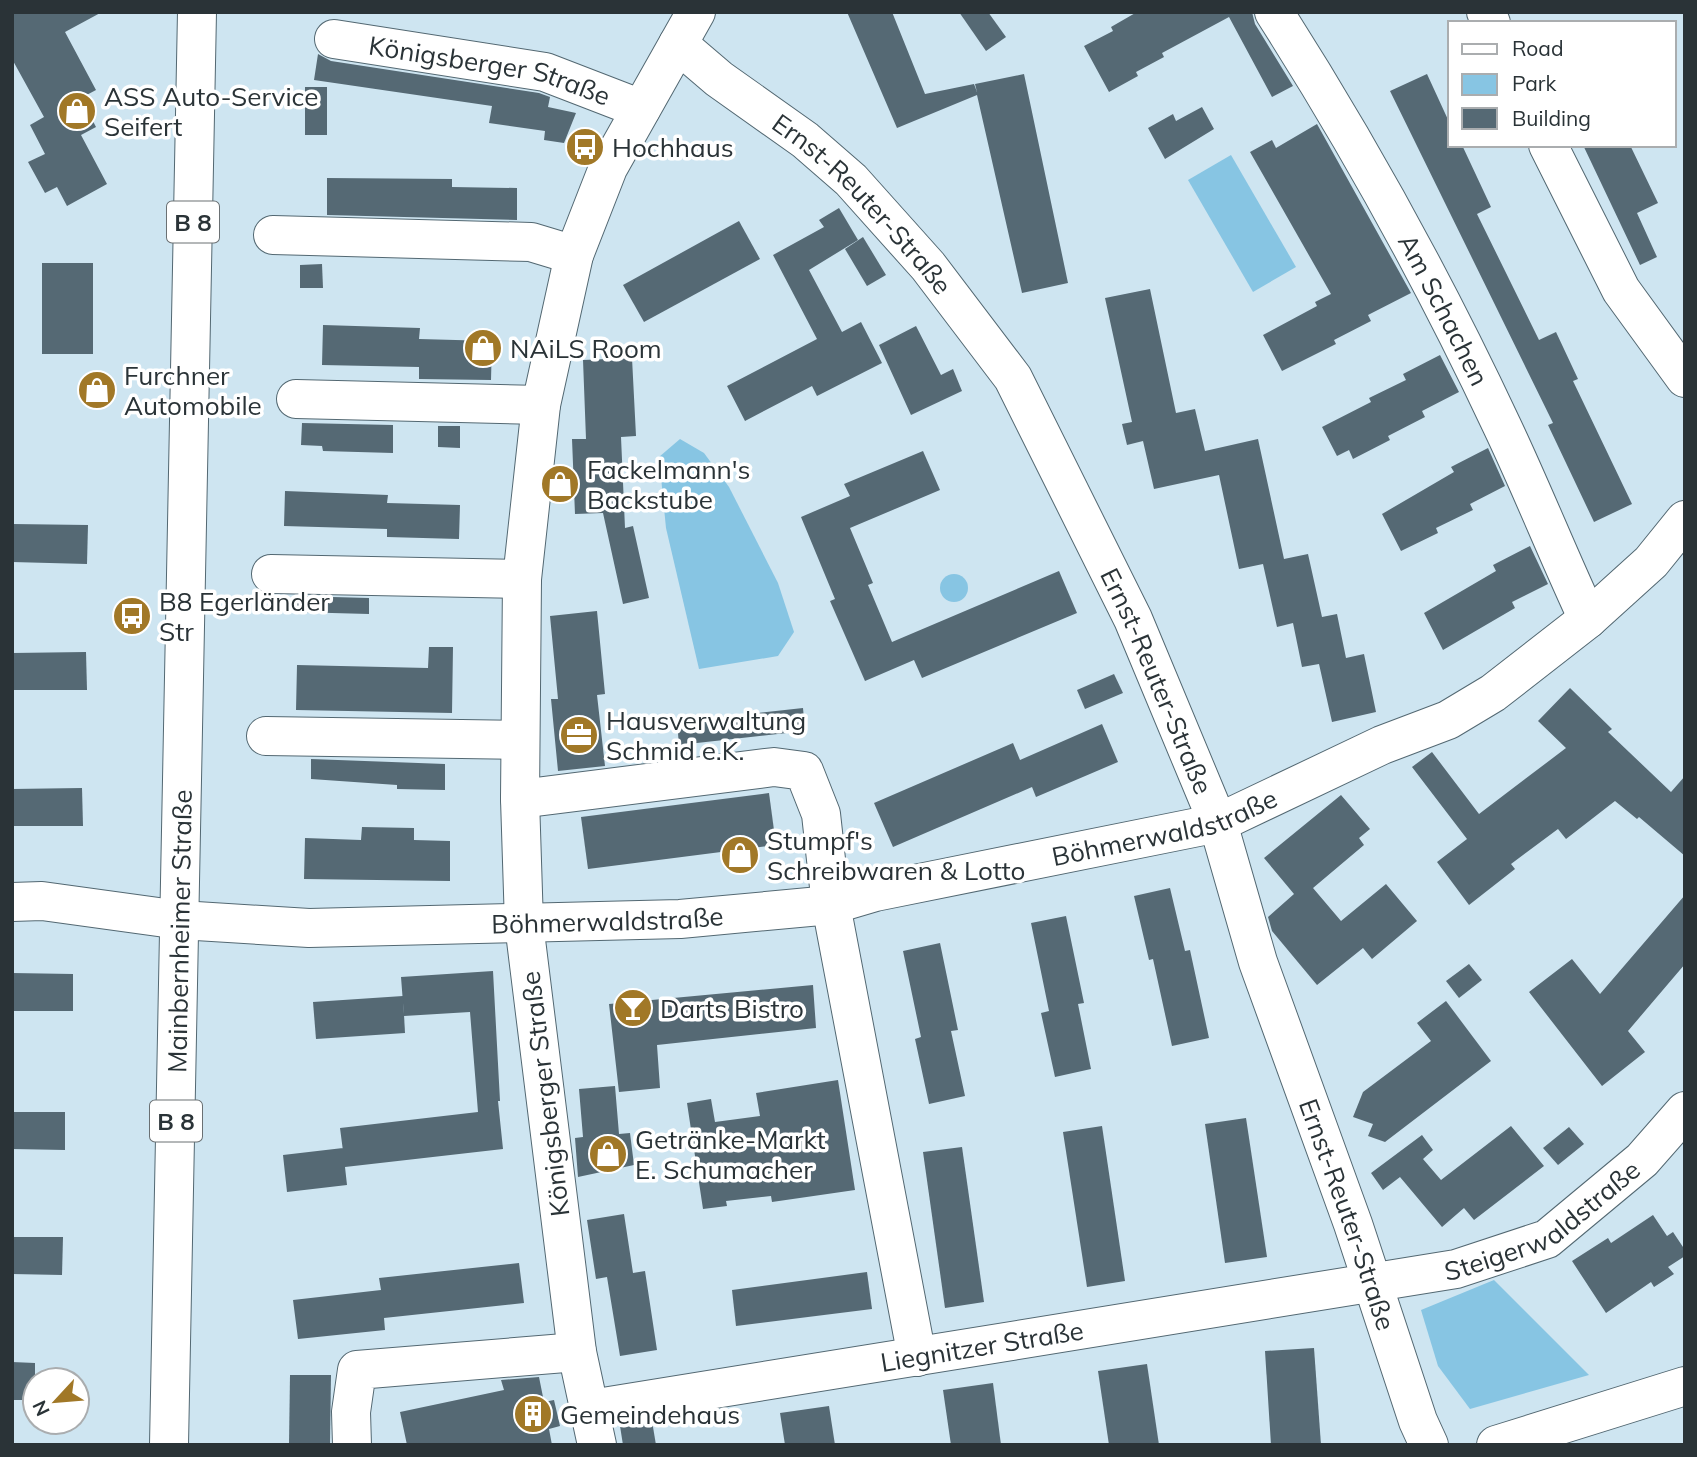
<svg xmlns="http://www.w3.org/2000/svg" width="1697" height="1457" font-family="Mulish,sans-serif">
<rect width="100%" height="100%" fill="#cee5f1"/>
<g fill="#87c5e3">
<polygon points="1231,155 1296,267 1253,292 1188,180"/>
<polygon points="680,439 704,453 729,487 778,583 794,632 778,656 699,669 666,528 659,457"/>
<circle cx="954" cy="588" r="14"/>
<polygon points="1494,1280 1589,1375 1470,1409 1438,1366 1421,1310"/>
</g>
<g fill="#556974">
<polygon points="12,12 102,12 65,32 96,90 81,98 96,127 81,135 107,184 67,206 57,187 45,193 28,162 45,154 30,125 44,117 12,59"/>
<polygon points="847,12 892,12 925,94 974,84 977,92 975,84 1024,74 1068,283 1022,293 977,95 897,128"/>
<polygon points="959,12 988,12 1006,37 986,51"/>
<polygon points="1137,12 1252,12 1255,24 1293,86 1272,97 1229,17 1162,53 1164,57 1136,72 1138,76 1109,92 1084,46 1113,31 1111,27"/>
<polygon points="318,54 331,61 539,93 550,97 548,107 576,113 564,143 544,140 545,131 489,123 492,106 314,80"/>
<polygon points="1427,74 1450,124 1450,145 1462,145 1491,207 1477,214 1539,340 1556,332 1578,379 1573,381 1632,504 1594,522 1548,425 1553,423 1390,91"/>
<rect x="305" y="87" width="22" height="48"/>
<polygon points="1202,107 1214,129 1165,159 1148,128 1173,114 1176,121"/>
<polygon points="1317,124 1411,293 1368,315 1371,321 1334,340 1336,344 1282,371 1263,335 1317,306 1315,302 1331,294 1250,152 1272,140 1276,148"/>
<polygon points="1583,145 1630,145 1658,203 1637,213 1657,257 1640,265"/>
<polygon points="327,178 452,179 452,187 517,188 517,220 327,215"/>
<polygon points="839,208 858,240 809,270 842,332 861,322 882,363 817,396 812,386 745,421 727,386 817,339 773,255 824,227 819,220"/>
<polygon points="739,221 760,259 644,322 623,285"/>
<polygon points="863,237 886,275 867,286 845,249"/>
<rect x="42" y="263" width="51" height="91"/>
<polygon points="322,264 323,288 300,288 300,265"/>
<polygon points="1150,289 1176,413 1195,409 1205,451 1258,439 1284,559 1308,554 1322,617 1337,614 1346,658 1364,654 1376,712 1332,722 1319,664 1302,667 1293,623 1277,627 1263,564 1239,569 1219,475 1154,489 1143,441 1127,445 1122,424 1132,422 1105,298"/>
<polygon points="323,325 420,328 419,339 492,341 491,380 419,379 419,367 322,365"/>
<polygon points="916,326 941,375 953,369 962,391 911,415 879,345"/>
<polygon points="1440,355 1459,392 1422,411 1425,417 1388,436 1390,440 1353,459 1349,450 1337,456 1322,427 1371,402 1369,398 1406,380 1403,374"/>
<polygon points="632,358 636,436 621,437 625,528 633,526 649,598 623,604 603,513 575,514 572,439 586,439 583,360"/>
<polygon points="302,423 393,425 393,453 323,451 322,446 301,445"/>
<polygon points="438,426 460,426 460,448 438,447"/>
<polygon points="1488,448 1505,486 1470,504 1473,510 1436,528 1438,533 1401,551 1382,514 1454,472 1451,467"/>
<polygon points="923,451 940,490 850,528 873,583 868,585 892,642 1059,571 1077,613 922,678 914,660 865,681 830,601 835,599 801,517 850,496 844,484"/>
<polygon points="285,491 388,495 387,503 460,505 459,539 387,537 387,529 284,526"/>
<polygon points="12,524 88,525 87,564 12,562"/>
<polygon points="1530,546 1548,584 1512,602 1515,608 1443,650 1424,613 1496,571 1493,565"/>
<polygon points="296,596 369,598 369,614 295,612"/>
<polygon points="597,611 605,694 597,695 605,766 558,771 551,699 558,699 550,616"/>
<polygon points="429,647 453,647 452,713 296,710 297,665 428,668"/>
<polygon points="86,652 87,690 12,690 12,653"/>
<polygon points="1114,674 1123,693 1085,709 1077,690"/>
<polygon points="1570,688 1612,729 1608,732 1671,792 1685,776 1685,856 1639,817 1637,819 1615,801 1566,839 1558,829 1511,864 1515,869 1469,905 1437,862 1467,839 1412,767 1432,752 1479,814 1566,748 1538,721"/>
<polygon points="803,708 805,731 679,745 677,722"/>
<polygon points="1102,724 1118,762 1036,797 1032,787 893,847 874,803 1013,743 1020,760"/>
<polygon points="311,759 445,764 445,790 397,789 397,785 311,779"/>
<polygon points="82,788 83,826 12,826 12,789"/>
<polygon points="769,793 776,845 588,869 581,817"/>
<polygon points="1341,795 1370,829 1359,838 1364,845 1313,888 1341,921 1386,884 1417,921 1372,959 1363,948 1317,985 1272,931 1268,917 1294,894 1264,858"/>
<polygon points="362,827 414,828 414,840 450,841 450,881 304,879 305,838 361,840"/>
<polygon points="1170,888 1185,951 1190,950 1209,1038 1172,1046 1153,959 1149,960 1134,896"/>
<polygon points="1685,895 1685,964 1628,1031 1645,1052 1602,1086 1529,992 1572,959 1600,994"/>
<polygon points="1066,916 1084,1003 1078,1004 1091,1069 1055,1077 1041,1013 1049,1011 1031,923"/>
<polygon points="940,943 958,1030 951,1031 965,1096 929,1104 915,1039 921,1037 903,951"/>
<polygon points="1469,964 1482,980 1459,998 1446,981"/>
<polygon points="493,971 500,1101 498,1101 503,1149 345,1167 347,1185 287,1192 283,1155 343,1148 343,1151 340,1128 478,1112 470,1012 404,1016 401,977"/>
<polygon points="12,973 73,974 73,1011 12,1011"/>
<polygon points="813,985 816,1028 657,1045 660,1088 619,1092 609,1004"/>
<polygon points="403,996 405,1033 316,1039 313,1002"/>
<polygon points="1446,1001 1491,1061 1385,1142 1368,1136 1373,1124 1353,1117 1363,1092 1431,1041 1417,1023"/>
<polygon points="838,1080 855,1190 772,1202 771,1196 726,1201 727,1206 703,1209 687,1103 711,1099 715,1122 760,1116 756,1093"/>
<polygon points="615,1086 619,1134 630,1133 634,1165 578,1177 575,1138 583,1137 579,1089"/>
<polygon points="12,1112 65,1112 65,1150 12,1149"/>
<polygon points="1246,1118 1267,1257 1225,1263 1205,1124"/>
<polygon points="1102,1126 1125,1281 1087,1287 1063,1132"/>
<polygon points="1511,1126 1544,1166 1474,1220 1464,1208 1442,1227 1400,1177 1383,1190 1371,1173 1422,1135 1433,1150 1423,1159 1441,1180"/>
<polygon points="1569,1127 1584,1144 1558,1165 1543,1148"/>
<polygon points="962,1147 984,1302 945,1308 923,1152"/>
<polygon points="624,1214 633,1273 645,1271 657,1350 620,1356 607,1277 596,1279 587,1220"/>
<polygon points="1653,1215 1667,1236 1673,1232 1685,1250 1685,1256 1668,1267 1674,1274 1654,1287 1651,1282 1606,1313 1572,1261 1608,1238 1611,1243"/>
<polygon points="12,1237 63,1237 62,1275 12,1274"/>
<polygon points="519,1263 524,1303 384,1318 385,1330 298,1339 293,1300 381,1290 379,1278"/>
<polygon points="867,1272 872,1309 736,1326 732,1290"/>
<polygon points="1314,1348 1321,1445 1271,1445 1265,1351"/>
<polygon points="12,1362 35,1363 35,1400 12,1400"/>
<polygon points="1147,1364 1159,1445 1109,1445 1098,1371"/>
<polygon points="290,1375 331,1375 330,1445 289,1445"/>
<polygon points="539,1377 544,1402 554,1400 560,1426 549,1429 552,1445 407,1445 400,1412 504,1390 501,1380"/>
<polygon points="993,1383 1001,1445 951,1445 943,1390"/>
<polygon points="829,1406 835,1445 785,1445 780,1413"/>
<polygon points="652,1421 656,1445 623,1445 620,1426"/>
</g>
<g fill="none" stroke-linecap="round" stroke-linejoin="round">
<defs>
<g id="minor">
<path id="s1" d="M 1274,12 C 1359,145 1435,283 1502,426 C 1532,489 1558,555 1588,619"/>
<polyline points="1486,12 1491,23"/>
<path id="s2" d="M 334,39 L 545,72 L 641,109"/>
<path id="s3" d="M 678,44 L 719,79 L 805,140 L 851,180 L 928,266 L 1013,378 L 1133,619 L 1218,823 L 1258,962 L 1353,1224 L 1418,1421 L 1429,1445"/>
<polyline points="1548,145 1621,290 1685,378"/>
<polyline points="273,235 531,242 574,255"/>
<polyline points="296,399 541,405"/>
<polyline points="271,574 522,579"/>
<polyline points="266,736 519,740"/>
<polyline points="520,799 774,767 804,771 821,814 831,905 917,1357"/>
<path id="s4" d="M 12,902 L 42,901 L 180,920 L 309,928 L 680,919 L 831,905 L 875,892 L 1218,823 L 1382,745 L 1448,720 L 1493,693 L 1588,619 L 1651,562 L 1685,520"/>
<path id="s5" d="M 591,1409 L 1456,1269 L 1547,1239 L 1642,1160 L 1685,1111"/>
<polyline points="352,1445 351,1412 357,1370 577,1352"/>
<polyline points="597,1445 577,1352 524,924 520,799 522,579 541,405 574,255 608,168 696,12"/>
<polyline points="1496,1445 1685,1386"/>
</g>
<g id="major">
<path id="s6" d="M 169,1445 L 197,12"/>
</g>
</defs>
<use href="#minor" stroke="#536872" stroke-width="40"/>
<use href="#major" stroke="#536872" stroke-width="40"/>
<use href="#minor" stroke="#fff" stroke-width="38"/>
<use href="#major" stroke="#fff" stroke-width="38"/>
</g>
<defs>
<symbol id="shop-disc" viewBox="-11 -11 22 22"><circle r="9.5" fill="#a17827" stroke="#fff"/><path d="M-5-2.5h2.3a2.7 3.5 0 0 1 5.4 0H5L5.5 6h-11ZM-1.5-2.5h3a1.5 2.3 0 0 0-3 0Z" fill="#fff"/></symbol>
<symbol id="bus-disc" viewBox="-11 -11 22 22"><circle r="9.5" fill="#a17827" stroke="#fff"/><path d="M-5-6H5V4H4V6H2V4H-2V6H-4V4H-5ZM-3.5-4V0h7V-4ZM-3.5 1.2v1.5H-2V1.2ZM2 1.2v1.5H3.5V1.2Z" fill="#fff"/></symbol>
<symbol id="office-disc" viewBox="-11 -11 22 22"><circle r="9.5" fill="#a17827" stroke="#fff"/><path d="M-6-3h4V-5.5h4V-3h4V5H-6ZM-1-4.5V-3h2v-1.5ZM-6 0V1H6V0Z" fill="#fff"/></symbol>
<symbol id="bar-disc" viewBox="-11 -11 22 22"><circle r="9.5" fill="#a17827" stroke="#fff"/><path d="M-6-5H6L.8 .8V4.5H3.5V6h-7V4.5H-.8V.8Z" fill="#fff"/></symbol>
<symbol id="building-disc" viewBox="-11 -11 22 22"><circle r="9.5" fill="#a17827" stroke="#fff"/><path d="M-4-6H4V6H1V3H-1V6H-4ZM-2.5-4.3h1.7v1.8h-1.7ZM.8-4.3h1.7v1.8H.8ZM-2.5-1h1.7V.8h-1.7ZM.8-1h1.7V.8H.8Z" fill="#fff"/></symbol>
</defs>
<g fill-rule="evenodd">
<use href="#shop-disc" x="55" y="89" width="44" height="44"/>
<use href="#bus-disc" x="563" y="125" width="44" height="44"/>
<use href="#shop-disc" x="461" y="326" width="44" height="44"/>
<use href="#shop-disc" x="75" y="368" width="44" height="44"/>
<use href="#shop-disc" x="538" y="462" width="44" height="44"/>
<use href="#bus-disc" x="110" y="594" width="44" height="44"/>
<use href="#office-disc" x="557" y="713" width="44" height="44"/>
<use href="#shop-disc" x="718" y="833" width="44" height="44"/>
<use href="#bar-disc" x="611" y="986" width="44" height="44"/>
<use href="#shop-disc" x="586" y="1132" width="44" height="44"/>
<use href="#building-disc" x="511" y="1392" width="44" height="44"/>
</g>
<g text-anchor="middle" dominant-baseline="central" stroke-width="7" stroke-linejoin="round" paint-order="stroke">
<g fill="#fff" stroke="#6a7073" stroke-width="2">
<rect x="167" y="201.5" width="52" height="41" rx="5"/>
<rect x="150" y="1100.5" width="52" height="41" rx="5"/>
</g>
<g font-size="24" font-weight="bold" fill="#2a3337">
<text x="193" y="222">B 8</text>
<text x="176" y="1121">B 8</text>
</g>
<g font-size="26" fill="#2a3337" stroke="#fff">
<text stroke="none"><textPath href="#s2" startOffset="159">Königsberger Straße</textPath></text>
<text stroke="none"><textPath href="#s3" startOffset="245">Ernst-Reuter-Straße</textPath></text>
<text stroke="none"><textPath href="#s1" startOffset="343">Am Schachen</textPath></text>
<text stroke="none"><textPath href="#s3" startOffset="812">Ernst-Reuter-Straße</textPath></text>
<text stroke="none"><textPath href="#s4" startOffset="1164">Böhmerwaldstraße</textPath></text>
<text stroke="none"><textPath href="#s4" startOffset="597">Böhmerwaldstraße</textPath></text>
<text stroke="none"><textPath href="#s6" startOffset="514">Mainbernheimer Straße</textPath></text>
<text transform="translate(545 1094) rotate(-97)">Königsberger Straße</text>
<text stroke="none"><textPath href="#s3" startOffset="1379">Ernst-Reuter-Straße</textPath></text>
<text stroke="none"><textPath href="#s5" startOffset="976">Steigerwaldstraße</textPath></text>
<text stroke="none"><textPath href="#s5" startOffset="396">Liegnitzer Straße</textPath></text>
</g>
<g font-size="26" fill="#2a3337" stroke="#fff" text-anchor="start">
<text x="104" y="96">ASS Auto-Service<tspan x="104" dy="30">Seifert</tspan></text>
<text x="612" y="147">Hochhaus</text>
<text x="510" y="348">NAiLS Room</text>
<text x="124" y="375">Furchner<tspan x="124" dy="30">Automobile</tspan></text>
<text x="587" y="469">Fackelmann's<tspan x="587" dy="30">Backstube</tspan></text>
<text x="159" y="601">B8 Egerländer<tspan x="159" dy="30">Str</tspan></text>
<text x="606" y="720">Hausverwaltung<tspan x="606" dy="30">Schmid e.K.</tspan></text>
<text x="767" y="840">Stumpf's<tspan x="767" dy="30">Schreibwaren &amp; Lotto</tspan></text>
<text x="660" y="1008">Darts Bistro</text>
<text x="635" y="1139">Getränke-Markt<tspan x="635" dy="30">E. Schumacher</tspan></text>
<text x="560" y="1414">Gemeindehaus</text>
</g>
</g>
<rect width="1697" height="1457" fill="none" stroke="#2a3337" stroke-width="28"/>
<rect x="1448" y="21" width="228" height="126" fill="#ffffff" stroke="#aaadaf" stroke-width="2"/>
<rect x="1462" y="44" width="35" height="10" fill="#ffffff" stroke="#aaadaf" stroke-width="2"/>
<text x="1512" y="56" font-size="21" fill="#2a3337">Road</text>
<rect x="1462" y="74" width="35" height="21" fill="#87c5e3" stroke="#aaadaf" stroke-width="2"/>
<text x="1512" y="91" font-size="21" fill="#2a3337">Park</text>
<rect x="1462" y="108" width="35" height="21" fill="#556974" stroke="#aaadaf" stroke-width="2"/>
<text x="1512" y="126" font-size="21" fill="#2a3337">Building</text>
<g transform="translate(56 1401) rotate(244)"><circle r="33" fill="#ffffff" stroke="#aaadaf" stroke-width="2"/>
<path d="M0-5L12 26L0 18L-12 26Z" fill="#a17827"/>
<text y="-10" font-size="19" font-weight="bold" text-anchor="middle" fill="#2a3337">N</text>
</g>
</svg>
